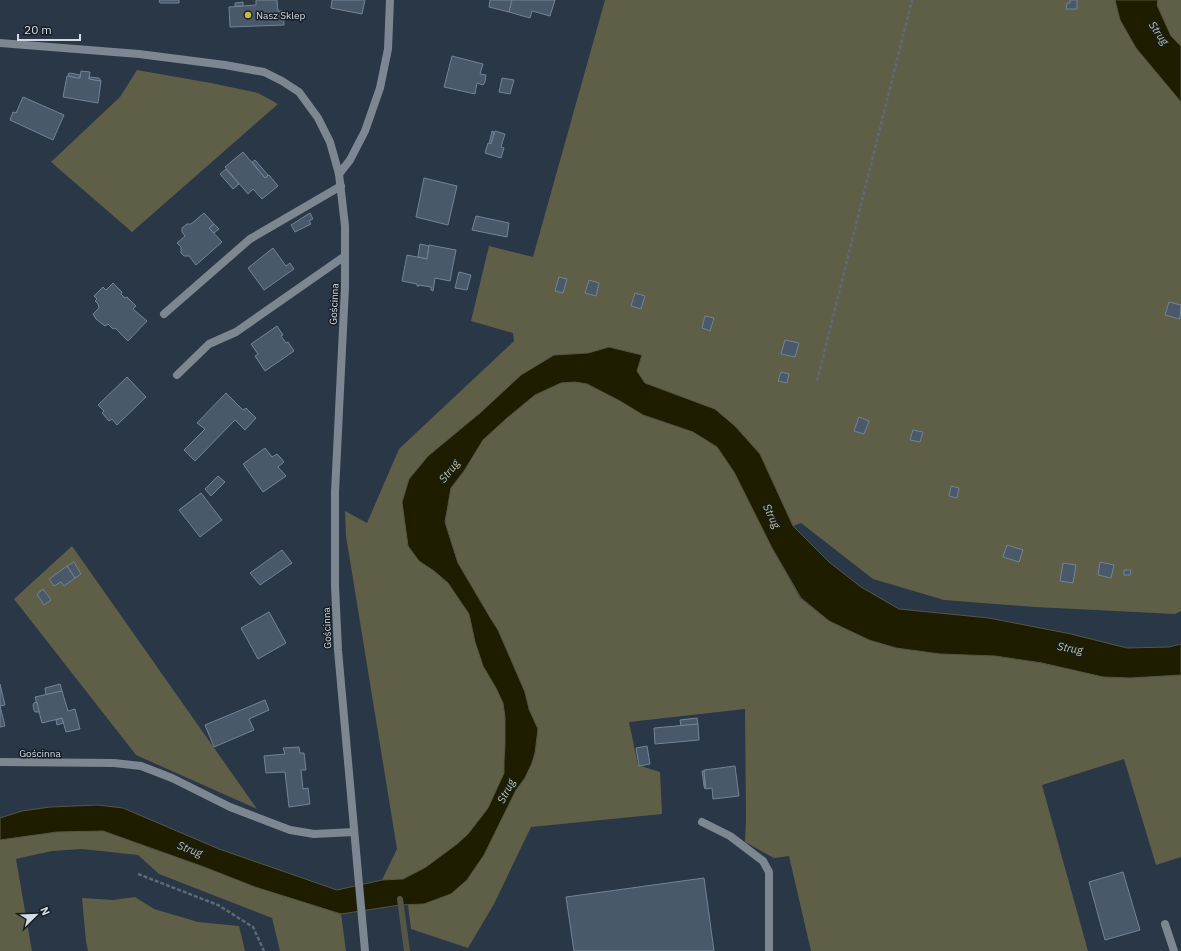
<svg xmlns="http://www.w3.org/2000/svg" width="1181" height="951" font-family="'IBM Plex Sans',sans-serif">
<rect width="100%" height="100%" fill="#293747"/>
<g fill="#5f5f47">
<polygon points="605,0 1115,0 1120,20 1136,48 1181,102 1181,611 1175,614 1035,607 944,600 873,579 801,523 793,526 760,454 735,426 670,392 645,383 637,371 642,355 609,347 588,353 554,355 521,375 480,413 428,456 409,479 402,502 408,546 419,561 434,571 448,583 469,614 475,642 483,666 496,688 503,703 505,717 505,745 504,761 504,773 488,808 468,834 457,844 426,867 403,879 382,880 397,849 346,536 345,511 367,523 399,449 514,341 513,333 471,321 489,246 533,257"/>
<polygon points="1158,0 1181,0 1181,46 1171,36 1157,5"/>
<polygon points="137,70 211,83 258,93 278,104 132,232 51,162 120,97"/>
<polygon points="575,382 587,384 620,401 643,415 693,432 717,447 734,472 772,548 800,598 829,621 869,640 896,648 940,654 995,656 1042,663 1103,677 1130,678 1181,675 1181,857 1156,865 1124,759 1042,785 1088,951 811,951 789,856 774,858 745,842 746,820 745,709 629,722 638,765 660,772 662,814 531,827 494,904 468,948 411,929 408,905 424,904 484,855 516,790 525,778 532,763 537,741 538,729 529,709 525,692 498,630 491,619 458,563 445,522 451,488 464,471 483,440 507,418 535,395 561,383"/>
<polygon points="72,546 257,809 136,755 14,599"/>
<polygon points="103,831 204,867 255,887 341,914 346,951 280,951 272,918 159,874 138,855 82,849 52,851 16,859 32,951 0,951 0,840 57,832"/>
<polygon points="135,897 154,909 198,922 239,926 245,951 88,951 86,941 82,898 113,900"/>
</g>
<g fill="#1f1d00" stroke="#555645">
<polygon points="1115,0 1158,0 1157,5 1171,36 1181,46 1181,102 1136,48 1120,20"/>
<polygon points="609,347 642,355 637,371 645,383 715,409 735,426 760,454 793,526 829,562 861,587 899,609 989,618 1071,634 1127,648 1169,647 1181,644 1181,675 1130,678 1103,677 1042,663 995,656 940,654 896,648 869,640 829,621 801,598 772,548 734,472 717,447 693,432 643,415 620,401 587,384 575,382 561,383 535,395 507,418 483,440 464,471 451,488 445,522 458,563 491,619 498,630 525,692 529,709 538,729 535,753 532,763 525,778 516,790 484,855 467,880 451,894 424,904 400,905 341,914 255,887 204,867 103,831 57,832 0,840 0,818 22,811 50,807 98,805 123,808 219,849 337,890 382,880 403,879 426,867 457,844 468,834 488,808 504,773 504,761 505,745 505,717 503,703 496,688 483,666 475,642 469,614 448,583 434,571 419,561 408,546 402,502 409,479 428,456 480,413 521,375 554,355 588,353"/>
</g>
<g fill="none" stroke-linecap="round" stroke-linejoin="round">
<polyline stroke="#555645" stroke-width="6" points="400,899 407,951"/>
</g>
<g fill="#4a596a" stroke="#738497">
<polygon points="159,0 179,0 179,3 160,3"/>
<polygon points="256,0 277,0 278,11 283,11 284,25 230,27 229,7 256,5"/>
<polygon points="332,0 365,0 362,14 331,8"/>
<polygon points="490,0 512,0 509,12 489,7"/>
<polygon points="512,0 555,0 550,16 532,11 530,18 509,12"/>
<polygon points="1070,0 1077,0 1077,9 1066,9 1067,3 1070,3"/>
<polygon points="243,2 243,6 235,6 235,3"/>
<polygon points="452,56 483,64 480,74 486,75 485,82 483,85 477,83 475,94 444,87"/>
<polygon points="81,71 90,72 89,79 101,81 98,103 63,97 67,76 80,78"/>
<polygon points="70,73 80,75 80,77 78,78 69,76 68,74"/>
<polygon points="89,77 99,78 101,81 89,79"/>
<polygon points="502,78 514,80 510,94 499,92"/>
<polygon points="23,97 64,115 53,140 10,120 13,112 16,113"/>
<polygon points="492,131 494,132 491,144 489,144"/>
<polygon points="495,131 505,134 501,147 504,148 501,158 485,153 488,143 491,144"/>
<polygon points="243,152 265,178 269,175 278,186 262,199 253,189 248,194 225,167"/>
<polygon points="255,160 268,175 265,178 252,162"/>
<polygon points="226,169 239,184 233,189 220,174"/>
<polygon points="424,178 457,186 448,225 416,217"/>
<polygon points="204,213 214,224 209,228 222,242 196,265 189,256 184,256 181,253 181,247 177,243 185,236 182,232 182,228 187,224 191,224"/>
<polygon points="310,213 313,219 309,221 311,224 295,232 291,225"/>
<polygon points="476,216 509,223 507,237 472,230"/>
<polygon points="214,224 219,229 214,233 209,228"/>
<polygon points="420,244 429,246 427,259 418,257"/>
<polygon points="429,245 456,250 450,281 435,278 433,291 431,290 431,287 419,285 419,286 417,286 417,284 402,281 407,255 427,259"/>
<polygon points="273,248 286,266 290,263 294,269 264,290 248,268"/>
<polygon points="459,272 471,275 467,290 455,288"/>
<polygon points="559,277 567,279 563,293 555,291"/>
<polygon points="589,280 599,283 596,296 585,293"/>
<polygon points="113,283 122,292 121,294 125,298 127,297 136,306 133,309 147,321 128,341 115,328 113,329 108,324 105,326 101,323 96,319 93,314 99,308 98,304 95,301 97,299 94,296 103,287 106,290"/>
<polygon points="635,293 645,296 641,309 631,306"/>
<polygon points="1169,302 1181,305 1180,319 1165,315"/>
<polygon points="705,316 714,318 710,331 702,328"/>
<polygon points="277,326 283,335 281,336 286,343 288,342 294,351 265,371 255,356 258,354 251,344"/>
<polygon points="785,340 799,343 795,357 781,354"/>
<polygon points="781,372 789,374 787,383 778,381"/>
<polygon points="127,377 146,397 117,425 112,419 109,421 102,413 104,411 98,405"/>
<polygon points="226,393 243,410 246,408 256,418 245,430 235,420 195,461 184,450 205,429 197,423"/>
<polygon points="859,417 869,421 864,434 854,431"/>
<polygon points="913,430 923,432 920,442 910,440"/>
<polygon points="265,448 272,457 277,454 280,457 284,462 278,467 286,476 263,492 243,464"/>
<polygon points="218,476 225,482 211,496 205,489"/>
<polygon points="951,486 959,488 957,498 949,496"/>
<polygon points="201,493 222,520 200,537 179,510"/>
<polygon points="1007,545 1023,550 1019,562 1003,557"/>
<polygon points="282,550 292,563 260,585 250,573"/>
<polygon points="74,562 81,574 75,578 67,566"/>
<polygon points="1100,562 1114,565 1111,578 1098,575"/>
<polygon points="1063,563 1076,565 1073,583 1060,581"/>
<polygon points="67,566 75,578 64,586 61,582 54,586 49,579"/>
<polygon points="1124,570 1131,570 1130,575 1124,575"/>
<polygon points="43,589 51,600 44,605 37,594"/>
<polygon points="269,612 286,643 258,659 241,628"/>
<polygon points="0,684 5,705 0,706"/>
<polygon points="60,684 62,691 46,695 45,688"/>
<polygon points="62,691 68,711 75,709 80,729 66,732 62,718 42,723 35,697"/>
<polygon points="265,700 269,710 249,719 254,730 214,747 205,725"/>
<polygon points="37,702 39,712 35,712 34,710 33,705 34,703"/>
<polygon points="0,706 5,726 0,727"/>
<polygon points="62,718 63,723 57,725 56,720"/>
<polygon points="697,718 698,724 681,726 680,720"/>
<polygon points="698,724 699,740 655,744 654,728"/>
<polygon points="647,746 650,764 639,766 636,748"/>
<polygon points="299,747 300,753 304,753 306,770 301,770 303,789 308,788 310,804 289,807 285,772 266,773 264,756 285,754 283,748"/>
<polygon points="735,766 739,796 713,799 712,788 706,789 704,770"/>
<polygon points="702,771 704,771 705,789 704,786"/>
<polygon points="1123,872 1140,930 1105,940 1089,882"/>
<polygon points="704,878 714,951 574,951 566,897"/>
</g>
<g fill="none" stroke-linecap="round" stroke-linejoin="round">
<g stroke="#5d6977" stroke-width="2.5" stroke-dasharray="4 2" stroke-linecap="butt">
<polyline points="817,381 912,0"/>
<polyline points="138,874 218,905 253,927 264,951"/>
</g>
<g stroke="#7c8792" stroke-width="8">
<polyline points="164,314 250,239 341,186"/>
<polyline points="177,375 209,344 236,332 345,256"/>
<polyline points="1165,924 1174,951"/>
</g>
<g stroke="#7c8792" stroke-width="8">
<polyline points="0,43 139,54 225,65 264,72 282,81 299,92 318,118 330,142 339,174 345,226 345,288 335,492 335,586 338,650 365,951"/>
<polyline points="339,174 350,160 365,131 380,88 388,49 390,0"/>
<polyline points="0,762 114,763 141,766 172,778 230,807 290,830 314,834 354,832"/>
<polyline points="702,822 730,836 763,861 769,872 769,951"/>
</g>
</g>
<circle fill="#c3bd3e" stroke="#171e25" stroke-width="1.5" cx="248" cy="15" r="4"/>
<g text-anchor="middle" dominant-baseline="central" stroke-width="3" stroke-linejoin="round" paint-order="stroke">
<g font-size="10" fill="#d3dce6" stroke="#171e25" text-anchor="start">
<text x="256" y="15">Nasz Sklep</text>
</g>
<g font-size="10" fill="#d3dce6" stroke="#171e25">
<text transform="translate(334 304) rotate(-87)">Gościnna</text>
<text transform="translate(327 628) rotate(-92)">Gościnna</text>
<text x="40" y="753">Gościnna</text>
</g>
<g font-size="11" font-style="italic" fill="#c5c388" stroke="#171e25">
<text transform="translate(1159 33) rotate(55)">Strug</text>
<text transform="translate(449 471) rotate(-52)">Strug</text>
<text transform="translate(772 516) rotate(64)">Strug</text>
<text transform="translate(1070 648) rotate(10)">Strug</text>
<text transform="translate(506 791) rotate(-63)">Strug</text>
<text transform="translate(190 849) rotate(21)">Strug</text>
</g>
</g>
<g transform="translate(36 915) rotate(67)" stroke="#171e25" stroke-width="3" paint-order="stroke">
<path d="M0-3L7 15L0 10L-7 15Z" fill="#d3dce6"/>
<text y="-6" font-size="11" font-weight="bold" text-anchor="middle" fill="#d3dce6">N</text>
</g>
<path d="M18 34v6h62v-6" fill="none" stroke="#d3dce6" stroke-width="2"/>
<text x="24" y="34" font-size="12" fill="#d3dce6" stroke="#171e25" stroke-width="3" paint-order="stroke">20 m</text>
</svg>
